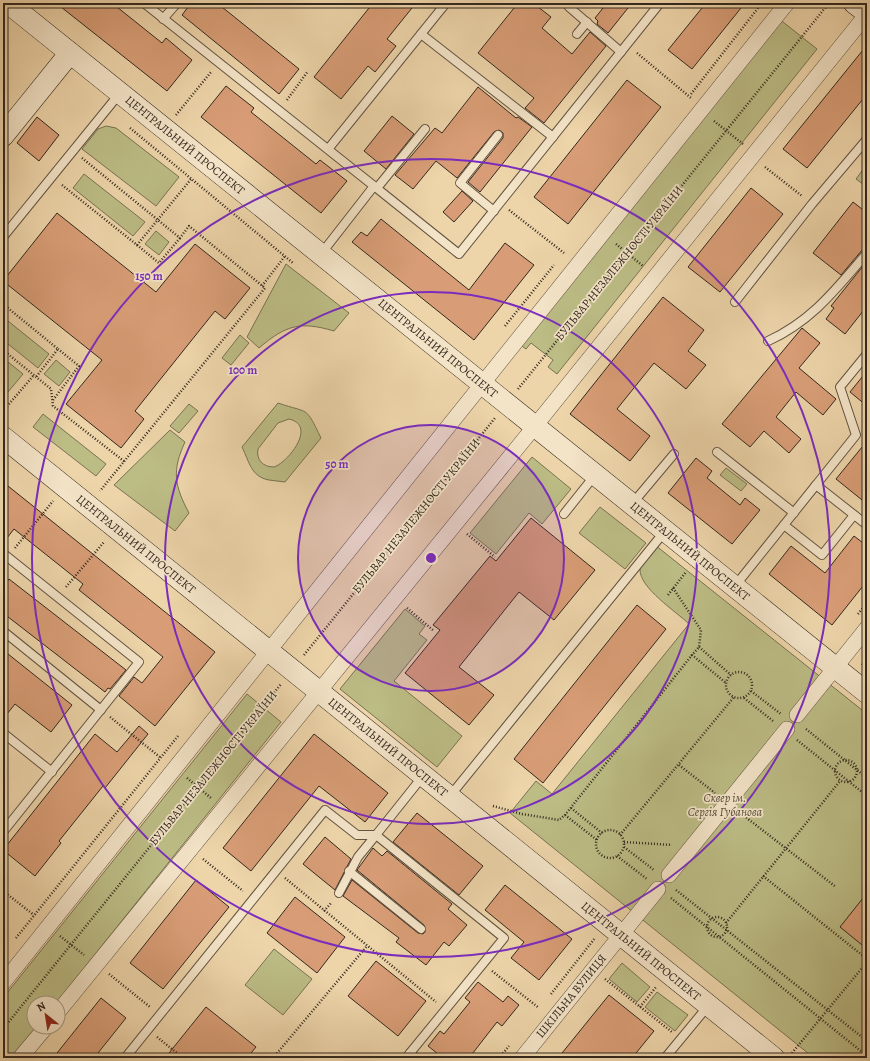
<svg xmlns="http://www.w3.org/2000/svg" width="870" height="1061" font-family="Alegreya,serif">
<rect width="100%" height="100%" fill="#edd4a9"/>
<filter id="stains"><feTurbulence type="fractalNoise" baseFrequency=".005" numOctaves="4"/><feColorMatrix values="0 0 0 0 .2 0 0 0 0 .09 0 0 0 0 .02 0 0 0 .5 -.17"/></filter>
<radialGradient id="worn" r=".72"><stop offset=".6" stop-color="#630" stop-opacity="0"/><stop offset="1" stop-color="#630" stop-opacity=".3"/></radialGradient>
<g fill="#bcbc85" stroke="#787252" fill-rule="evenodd">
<polygon points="778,18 817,49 557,374 548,367 553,360 531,343 526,349 518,343"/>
<polygon points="106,126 116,128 179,177 156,206 82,149 98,129"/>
<polygon points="867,164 867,187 856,179"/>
<polygon points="84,174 145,222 133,236 73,188"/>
<polygon points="156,231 169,242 159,255 145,244"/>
<path d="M 286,264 L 349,313 L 334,331 C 300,321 286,325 259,348 L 247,337 Z"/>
<polygon points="3,317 49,354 38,368 3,340"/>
<polygon points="240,335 249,343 231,365 222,358"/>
<polygon points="3,358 23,374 3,398"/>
<polygon points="56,360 70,372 59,386 44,374"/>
<path d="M 278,403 C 310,414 305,405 321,438 L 285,482 C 280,481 274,481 269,480 C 251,477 249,461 242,447 ZM 289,419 C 318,426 287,463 274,467 C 263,467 256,460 258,449 L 278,423 Z"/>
<polygon points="189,404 198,411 179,433 170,426"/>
<polygon points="43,414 106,464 96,476 33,427"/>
<path d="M 170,430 L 185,442 C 172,470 174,485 189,513 L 175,531 L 114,485 Z"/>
<polygon points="532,457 571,489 542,524 529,513 496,554 470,533"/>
<polygon points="726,468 747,484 741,491 720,475"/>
<polygon points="600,507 646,543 625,569 579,533"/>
<path d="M 655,545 L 867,714 L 867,1058 L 814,1058 L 510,813 L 536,781 L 552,794 L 689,624 C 677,612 639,588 640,569 C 641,561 650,552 655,545 Z"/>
<polygon points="405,609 425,626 419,634 427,640 394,681 462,736 437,767 340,689"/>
<polygon points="247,694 281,722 56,1003 34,1003 34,1027 37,1027 12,1058 3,1058 3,998"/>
<polygon points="274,949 312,979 283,1015 245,985"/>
<polygon points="622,963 650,987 637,1002 609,979"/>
<polygon points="657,992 688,1015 675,1031 645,1007"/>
</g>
<g fill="#d89d76" stroke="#33281f">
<polygon points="56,3 112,3 162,43 166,38 192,60 167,91"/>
<polygon points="191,3 217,3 299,69 279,94 182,15"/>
<polygon points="373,3 416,3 387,39 396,46 375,72 368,66 341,99 314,77"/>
<polygon points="518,3 533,3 551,17 542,28 572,54 590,32 606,46 544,123 525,108 534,98 478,53"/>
<polygon points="607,3 632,3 608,33 597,24 598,21 595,18"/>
<polygon points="706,3 745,3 692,69 668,50"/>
<polygon points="867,45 867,94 807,168 783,149"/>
<polygon points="627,80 661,107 568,224 534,197"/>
<polygon points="226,86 254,108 251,112 316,164 320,160 347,181 321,213 201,117"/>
<polygon points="478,87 516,118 518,117 532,127 480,192 468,182 503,138 503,133 499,130 494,132 457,178 436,161 413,189 395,175 435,128 442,133"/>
<polygon points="392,116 414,134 386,169 364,151"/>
<polygon points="37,117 59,135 39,161 17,143"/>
<polygon points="751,188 783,214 720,292 688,267"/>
<polygon points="462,191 473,201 454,222 443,212"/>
<polygon points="853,202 867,213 867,248 863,249 841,275 813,253"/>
<polygon points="57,213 156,292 195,244 250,288 225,319 215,311 135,411 144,419 121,448 66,404 102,360 3,281"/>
<polygon points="381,219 469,290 505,243 534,265 474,340 352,242 361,232 367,236"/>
<polygon points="867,261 867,306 845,334 826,319 834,308 831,306"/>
<polygon points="663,297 704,330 688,351 706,365 686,389 654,363 617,409 650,436 630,461 570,414"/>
<polygon points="802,328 820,343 799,368 836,399 823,415 796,392 776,417 801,439 789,453 764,431 750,447 722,424"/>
<polygon points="867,371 867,406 850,392"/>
<polygon points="867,441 867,504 836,479"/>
<polygon points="696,458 712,471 707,478 740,505 745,498 760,510 732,544 668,493"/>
<polygon points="3,482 215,652 155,726 119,696 134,677 142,683 163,657 79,590 83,584 14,529 3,543"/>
<polygon points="531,518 595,570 554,620 519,592 459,667 494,695 469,725 405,673 440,630 433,625 490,556 496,561"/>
<polygon points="854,536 867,546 867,581 832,625 769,574 791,546 825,573"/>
<polygon points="9,579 126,670 110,689 108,688 105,692 3,613 3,587"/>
<polygon points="637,605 666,629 543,783 514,759"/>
<polygon points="3,650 72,705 51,732 15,704 3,719"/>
<polygon points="139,726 148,734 105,788 103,786 59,841 61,843 35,876 3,850 95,734 117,752"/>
<polygon points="314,734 388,793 365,822 319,786 251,871 223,848"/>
<polygon points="417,813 483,866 459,895 393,842"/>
<polygon points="325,837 351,859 335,890 303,864"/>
<polygon points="373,848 382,856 387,851 452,904 448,909 467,925 449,946 444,942 426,965 396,942 399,938 343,896 352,880 418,933 423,934 425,932 424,925 357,870"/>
<polygon points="196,880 229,907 163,989 130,963"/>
<polygon points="505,885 572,939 539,980 511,958 524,942 485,910"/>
<polygon points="867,893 867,949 840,927"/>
<polygon points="295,897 345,937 317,973 267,933"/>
<polygon points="376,961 426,1001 398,1036 348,996"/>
<polygon points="478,982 503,1002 508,996 519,1005 502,1026 497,1022 469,1058 443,1058 428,1046 440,1031 444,1034 470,1002 465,998"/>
<polygon points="609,995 654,1031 632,1058 558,1058"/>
<polygon points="101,998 126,1018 94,1058 53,1058"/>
<polygon points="206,1007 256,1047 247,1058 165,1058"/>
</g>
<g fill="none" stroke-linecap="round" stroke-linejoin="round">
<defs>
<g id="lane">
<polyline points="144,3 374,186 321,254"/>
<polyline points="436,3 442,8"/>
<polyline points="572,3 569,7 621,52"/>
<polyline points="163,19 177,3"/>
<polyline points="421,34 553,137"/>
<polyline points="577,34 587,22"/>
<polyline points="329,148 446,3"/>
<polyline points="374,186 459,254 660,3"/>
<polyline points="377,188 425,129"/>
<polyline points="494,211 460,183 498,135"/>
<polyline points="3,237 120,93"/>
<polyline points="735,302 812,204 867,139"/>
<path d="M 768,341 C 812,321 836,289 867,253"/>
<polyline points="717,452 794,513"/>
<polyline points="816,485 856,435 840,387 867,354"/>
<polyline points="632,504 674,454"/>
<polyline points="564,514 595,475"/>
<polyline points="784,525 822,555 854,515"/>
<polyline points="3,558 5,555 139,662 3,832"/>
<polyline points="735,586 816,485 867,525"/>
<polyline points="3,631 101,710"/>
<polyline points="3,733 52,772"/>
<polyline points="450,796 665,531"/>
<polyline points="349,871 421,929"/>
<polyline points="410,1053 504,938 376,835 423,776"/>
<polyline points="125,1058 325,810 357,835 376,835 358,857 339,893"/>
<polyline points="406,1058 410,1053 416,1058"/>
<polyline points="665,1058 708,1006"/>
</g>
<g id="street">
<polyline points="797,715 867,628"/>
<polyline points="669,875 787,729"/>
<polyline points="3,983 787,3"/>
<polyline points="58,1012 535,426 867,14"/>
<polyline points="20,1058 46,1027"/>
<polyline points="522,1058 658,889"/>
</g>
<g id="secondary">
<polyline points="8,3 867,693"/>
<polyline points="854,3 867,13"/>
<polyline points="3,136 70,53"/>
<polyline points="3,437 774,1058"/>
</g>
</defs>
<use href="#lane" stroke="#625342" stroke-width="10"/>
<use href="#street" stroke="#625342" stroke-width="16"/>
<use href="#secondary" stroke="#33281f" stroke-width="22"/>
<g stroke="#33281f" stroke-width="2.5" stroke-dasharray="1 2" stroke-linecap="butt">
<polyline points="637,53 691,98"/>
<polyline points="691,94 762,3"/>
<polyline points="287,100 308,71"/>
<polyline points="176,115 211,72"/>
<polyline points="714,121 743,144"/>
<polyline points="130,128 293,263"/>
<polyline points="82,158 180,238 189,226 265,288 100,491"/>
<polyline points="765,167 802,196"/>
<polyline points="62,185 137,245 192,178"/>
<polyline points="509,210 564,253"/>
<polyline points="616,244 643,266"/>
<polyline points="137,245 159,263 180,238"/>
<polyline points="262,286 285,256"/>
<polyline points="3,304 58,349 36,377"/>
<polyline points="505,326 554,265"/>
<polyline points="3,350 51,389 53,406 125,462"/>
<polyline points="518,389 829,3"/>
<polyline points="53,400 79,366 58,349"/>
<polyline points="3,411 34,375"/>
<polyline points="467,534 495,557"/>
<polyline points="15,548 53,501"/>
<polyline points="66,587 104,542"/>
<polyline points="673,588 701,630 699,647 692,655 726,683"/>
<polyline points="668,595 686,572"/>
<polyline points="407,608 434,631"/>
<polyline points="858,614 867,603"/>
<polyline points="699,647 731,675"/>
<polyline points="304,655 495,418"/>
<polyline points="862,665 867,659"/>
<circle cx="739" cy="685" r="13"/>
<polyline points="751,691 781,714"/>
<polyline points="744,698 773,721"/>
<polyline points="110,717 161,758"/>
<polyline points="806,729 867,778"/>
<polyline points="797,740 867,796"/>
<circle cx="846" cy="771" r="11"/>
<polyline points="679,765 715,793"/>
<polyline points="187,778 211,798"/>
<polyline points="493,806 522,814 559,820 565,815 692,655"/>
<polyline points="571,808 602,833"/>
<polyline points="739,812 836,887"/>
<polyline points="565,815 597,840"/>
<circle cx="610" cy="844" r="14"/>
<polyline points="620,835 734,697"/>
<polyline points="624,842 672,845"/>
<polyline points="624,847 654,870"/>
<polyline points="617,856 647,879"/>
<polyline points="203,859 243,891"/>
<polyline points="763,876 867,959"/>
<polyline points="285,878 436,1002"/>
<polyline points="676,890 867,1041"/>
<polyline points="3,891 34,915"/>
<polyline points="671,898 867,1056"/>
<polyline points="324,911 332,902"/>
<circle cx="717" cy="927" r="10"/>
<polyline points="726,923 840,781"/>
<polyline points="60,936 84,955"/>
<polyline points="16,938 178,736"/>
<polyline points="492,971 539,1008"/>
<polyline points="109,974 150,1007"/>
<polyline points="605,979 672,1032"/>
<polyline points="551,994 595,938"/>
<polyline points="640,1007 656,987"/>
<polyline points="3,1029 281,684"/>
<polyline points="157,1037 183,1058"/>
<polyline points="792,1053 867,962"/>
<polyline points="273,1058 367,946"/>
<polyline points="499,1058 509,1046"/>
</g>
<use href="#lane" stroke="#f3e3c7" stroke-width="8"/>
<use href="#street" stroke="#f3e3c7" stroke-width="15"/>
<use href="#secondary" stroke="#f3e3c7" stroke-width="21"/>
</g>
<circle cx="431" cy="558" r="133" fill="#7b2cbf" fill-opacity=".12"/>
<g fill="none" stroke="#7b2cbf" stroke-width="2">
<circle cx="431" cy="558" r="133"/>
<circle cx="431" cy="558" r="266"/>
<circle cx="431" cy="558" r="399"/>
</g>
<g text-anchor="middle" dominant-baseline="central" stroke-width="3.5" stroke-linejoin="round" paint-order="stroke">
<g font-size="12" fill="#33281f" stroke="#f3e3c7">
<text transform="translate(185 145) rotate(39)">ЦЕНТРАЛЬНИЙ ПРОСПЕКТ</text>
<text transform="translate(619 263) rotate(-51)">БУЛЬВАР НЕЗАЛЕЖНОСТІ УКРАЇНИ</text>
<text transform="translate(438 348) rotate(39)">ЦЕНТРАЛЬНИЙ ПРОСПЕКТ</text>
<text transform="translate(416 516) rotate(-51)">БУЛЬВАР НЕЗАЛЕЖНОСТІ УКРАЇНИ</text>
<text transform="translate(136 544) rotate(39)">ЦЕНТРАЛЬНИЙ ПРОСПЕКТ</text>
<text transform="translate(690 551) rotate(39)">ЦЕНТРАЛЬНИЙ ПРОСПЕКТ</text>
<text transform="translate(388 747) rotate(39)">ЦЕНТРАЛЬНИЙ ПРОСПЕКТ</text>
<text transform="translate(213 768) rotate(-51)">БУЛЬВАР НЕЗАЛЕЖНОСТІ УКРАЇНИ</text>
<text transform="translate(641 951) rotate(39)">ЦЕНТРАЛЬНИЙ ПРОСПЕКТ</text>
<text transform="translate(571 996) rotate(-51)">ШКІЛЬНА ВУЛИЦЯ</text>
</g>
<g font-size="12" font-style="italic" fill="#554d38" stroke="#f3e3c7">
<text x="725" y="798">Сквер ім.<tspan x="725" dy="14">Сергія Губанова</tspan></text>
</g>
</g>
<circle cx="431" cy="558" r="6" fill="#7b2cbf" stroke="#f3e3c7" stroke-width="2"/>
<g font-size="12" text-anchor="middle" font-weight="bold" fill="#7b2cbf" stroke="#f3e3c7" stroke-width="3.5" stroke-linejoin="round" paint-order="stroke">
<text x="149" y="280">150 m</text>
<text x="243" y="374">100 m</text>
<text x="337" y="468">50 m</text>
</g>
<rect width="870" height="1061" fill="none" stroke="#edd4a9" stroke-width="16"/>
<rect x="4" y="4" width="862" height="1053" fill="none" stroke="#33281f" stroke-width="2"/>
<rect x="8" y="8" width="854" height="1045" fill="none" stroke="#33281f"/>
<g transform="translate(46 1015) rotate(330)"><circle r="19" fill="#f3e3c7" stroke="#a69884"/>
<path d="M0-3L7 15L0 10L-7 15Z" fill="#8f2418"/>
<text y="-6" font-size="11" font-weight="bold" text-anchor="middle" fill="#33281f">N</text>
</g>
<rect width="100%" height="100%" filter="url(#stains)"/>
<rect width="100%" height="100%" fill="url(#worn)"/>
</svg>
